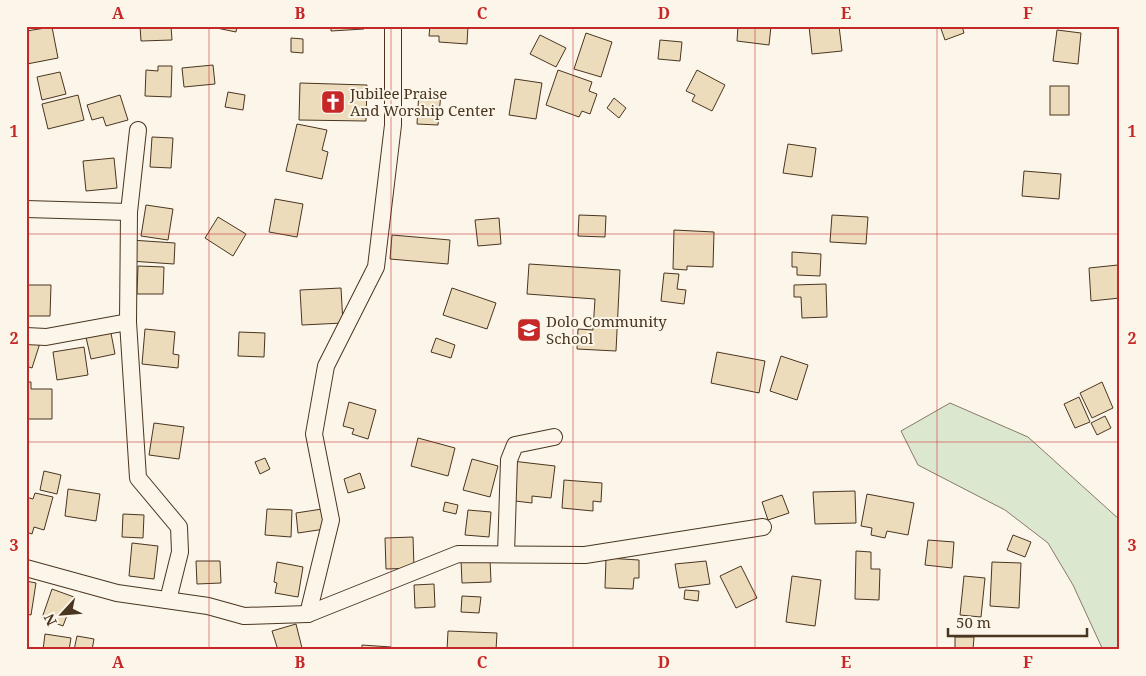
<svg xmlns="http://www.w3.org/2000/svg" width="1146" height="676" font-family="'Noto Serif',serif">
<rect width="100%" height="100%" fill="#fbf6e9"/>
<polygon fill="#dce7d0" stroke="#887966" points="950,403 1028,437 1120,520 1120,650 1103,650 1073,585 1048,543 1005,510 918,465 901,431"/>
<g fill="#ecdcbc" stroke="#4a3520">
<polygon points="140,26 171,26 172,40 141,41"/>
<polygon points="207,26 237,26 236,32"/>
<polygon points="331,26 364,26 364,29 331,31"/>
<polygon points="430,26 468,26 467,44 439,42 439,36 429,36"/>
<polygon points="738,26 771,26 769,45 737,41"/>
<polygon points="809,26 839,26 842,51 812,54"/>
<polygon points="940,26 962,26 964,33 945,40"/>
<polygon points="52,27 58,58 27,64 26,31"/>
<polygon points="1057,30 1081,33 1078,64 1053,61"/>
<polygon points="586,33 612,42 601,77 574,69"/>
<polygon points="540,35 566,48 556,67 530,54"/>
<polygon points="291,38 303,39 303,53 291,52"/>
<polygon points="660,40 682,42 680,61 658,59"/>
<polygon points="213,65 215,84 184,87 182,68"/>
<polygon points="158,66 172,66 171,97 145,96 146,70 158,71"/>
<polygon points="558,70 592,82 589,91 597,94 590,114 582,111 579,117 546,105"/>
<polygon points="697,70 725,85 712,111 692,101 695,95 686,91"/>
<polygon points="60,72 66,94 42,100 37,77"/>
<polygon points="515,79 542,83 536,119 509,115"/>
<polygon points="300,83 367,85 366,121 299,120"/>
<rect x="1050" y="86" width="19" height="29"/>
<polygon points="419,91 441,93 438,125 417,124"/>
<polygon points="228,92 245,95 243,110 225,107"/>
<polygon points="78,95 84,120 48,129 42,104"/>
<polygon points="120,95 128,120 106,126 103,117 92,120 87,105"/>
<polygon points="614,98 626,108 619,118 607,108"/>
<polygon points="297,124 327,130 322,150 328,152 322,179 286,171"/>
<polygon points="152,137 173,138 171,168 150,167"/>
<polygon points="788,144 816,148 812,177 783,173"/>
<polygon points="114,158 117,188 86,191 83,161"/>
<polygon points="1024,171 1061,174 1059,199 1022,196"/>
<polygon points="275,199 303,204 297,237 269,232"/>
<polygon points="146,205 173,209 168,240 141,236"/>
<polygon points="579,215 606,216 605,237 578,236"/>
<polygon points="832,215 868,217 866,244 830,242"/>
<polygon points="218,217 246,234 233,256 205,238"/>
<polygon points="499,218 501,244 478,246 475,220"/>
<polygon points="674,230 714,232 713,267 687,266 687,270 673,269"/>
<polygon points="392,235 450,240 448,264 390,259"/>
<polygon points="131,240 175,243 174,264 130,261"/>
<polygon points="792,252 821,254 820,276 797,275 797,267 792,267"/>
<polygon points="529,264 620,270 616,351 577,349 578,329 593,330 595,299 527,294"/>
<polygon points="1118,265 1120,298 1091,301 1089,268"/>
<polygon points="138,266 164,267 163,294 137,294"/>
<polygon points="664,273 679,274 677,289 686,290 684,304 661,301"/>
<polygon points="826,284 827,317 802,318 801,297 794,297 794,285"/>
<polygon points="26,285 51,285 50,316 26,316"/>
<polygon points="341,288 343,323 302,325 300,290"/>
<polygon points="452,288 496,303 487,329 443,315"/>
<polygon points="110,328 115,354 91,359 85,333"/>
<polygon points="145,329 175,332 173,354 179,355 178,368 142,364"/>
<polygon points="239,332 265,333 264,357 238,356"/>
<polygon points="26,338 40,343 32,368 26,366"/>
<polygon points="436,338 455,345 451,358 431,352"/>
<polygon points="84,347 88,375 57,380 53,352"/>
<polygon points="717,352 765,361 759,393 711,383"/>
<polygon points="781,356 808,365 797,400 770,391"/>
<polygon points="26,382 31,382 31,389 52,389 52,419 26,419"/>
<polygon points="1102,382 1113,408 1092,418 1080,393"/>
<polygon points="1079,397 1090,422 1075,428 1064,404"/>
<polygon points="349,402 376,410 368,439 352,434 354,429 343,426"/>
<polygon points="1105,416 1111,428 1097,435 1091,423"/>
<polygon points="154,423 184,427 179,459 149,455"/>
<polygon points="418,438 455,448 448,476 411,466"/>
<polygon points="265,458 270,469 260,474 255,462"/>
<polygon points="472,459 498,466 490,497 463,490"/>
<polygon points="512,461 555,466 551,498 532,496 532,503 515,501 516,488 509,487"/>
<polygon points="44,471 61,475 57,494 40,490"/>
<polygon points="360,473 365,488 348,493 344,479"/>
<polygon points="564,480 602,483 601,502 593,501 593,511 562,508"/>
<polygon points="68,489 100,494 96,521 65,516"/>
<polygon points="855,491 856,523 815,524 813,492"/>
<polygon points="35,493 53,497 44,530 34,527 32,534 26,532 26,497 33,499"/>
<polygon points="867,494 914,503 908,535 887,531 885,538 871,535 872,528 861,526"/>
<polygon points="782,495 789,513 768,520 762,502"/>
<polygon points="445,502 458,505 456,514 443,511"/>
<polygon points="267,509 292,510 291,537 265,535"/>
<polygon points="322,509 325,529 298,533 296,513"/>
<polygon points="468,510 491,512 489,537 465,535"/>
<polygon points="123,514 144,515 143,538 122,537"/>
<polygon points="1013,535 1031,542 1025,557 1007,550"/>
<polygon points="413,537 414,568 386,569 385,538"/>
<polygon points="928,540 954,542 952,568 925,565"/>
<polygon points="132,543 158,546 154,579 129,576"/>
<polygon points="856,551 871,552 871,569 880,569 879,600 855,599"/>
<polygon points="606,558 639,560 639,578 634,578 633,589 605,588"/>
<polygon points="490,559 491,582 462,583 461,560"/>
<polygon points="196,561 220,561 221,583 197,584"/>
<polygon points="706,561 710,584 679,588 675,564"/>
<polygon points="277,562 303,567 298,597 275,593 277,583 274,582"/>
<polygon points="992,562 1021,563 1019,608 990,606"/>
<polygon points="741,566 757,598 736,608 720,576"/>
<polygon points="792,576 821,580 815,626 786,622"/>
<polygon points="964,576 985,578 981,617 960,615"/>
<polygon points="26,581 36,583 31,615 26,614"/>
<polygon points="434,584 435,607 415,608 414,585"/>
<polygon points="52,589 74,597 63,626 42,618"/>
<polygon points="685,590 699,591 698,601 684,599"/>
<polygon points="462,596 481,597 479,613 461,612"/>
<polygon points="296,624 302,648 278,650 272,631"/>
<polygon points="448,631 497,633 496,650 447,650"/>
<polygon points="45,634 71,638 69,650 43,650"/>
<polygon points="77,636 94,639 92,650 74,650"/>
<polygon points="955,637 974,637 973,650 955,650"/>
<polygon points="362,645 391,647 391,650 362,650"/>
</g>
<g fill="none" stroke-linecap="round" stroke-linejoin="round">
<defs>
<g id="street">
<polyline points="26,209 129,212"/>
<polyline points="128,322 129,212 138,130"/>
<polyline points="26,336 46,337 128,322 138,478 179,527 180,552 168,600"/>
<polyline points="506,554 509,460 515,445 554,437"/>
<polyline points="26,568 117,593 208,606 244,616 308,614 458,554 585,555 763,527"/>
<polyline points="308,614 331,520 314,434 326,366 376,267 393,125 393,26"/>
</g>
</defs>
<use href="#street" stroke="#4a3520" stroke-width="18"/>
<use href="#street" stroke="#fbf6e9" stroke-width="16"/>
</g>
<path fill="none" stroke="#c62828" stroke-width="1" stroke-opacity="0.55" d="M 209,26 L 209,650M 391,26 L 391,650M 573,26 L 573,650M 755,26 L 755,650M 937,26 L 937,650M 26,234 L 1120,234M 26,442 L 1120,442"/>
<defs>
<symbol id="church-square" viewBox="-11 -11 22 22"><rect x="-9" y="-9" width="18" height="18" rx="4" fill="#c62828" stroke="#fbf6e9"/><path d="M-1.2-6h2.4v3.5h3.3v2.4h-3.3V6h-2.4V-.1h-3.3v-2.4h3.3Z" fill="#fff"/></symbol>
<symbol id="school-square" viewBox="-11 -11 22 22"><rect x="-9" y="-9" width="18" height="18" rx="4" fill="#c62828" stroke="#fbf6e9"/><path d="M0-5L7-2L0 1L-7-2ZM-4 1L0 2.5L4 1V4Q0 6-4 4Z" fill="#fff"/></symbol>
</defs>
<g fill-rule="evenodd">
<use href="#church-square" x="319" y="88" width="28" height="28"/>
<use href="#school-square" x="515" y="316" width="28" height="28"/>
</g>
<g text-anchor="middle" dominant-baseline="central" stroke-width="4" stroke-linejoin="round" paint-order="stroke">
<g font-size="15" fill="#4a3520" stroke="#fbf6e9" text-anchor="start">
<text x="350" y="93">Jubilee Praise<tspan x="350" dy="17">And Worship Center</tspan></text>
<text x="546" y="321">Dolo Community<tspan x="546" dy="17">School</tspan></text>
</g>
</g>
<rect width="1146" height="676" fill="none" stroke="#fbf6e9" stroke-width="55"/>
<g transform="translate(62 614) rotate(244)" stroke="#fbf6e9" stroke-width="4" paint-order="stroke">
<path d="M0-4L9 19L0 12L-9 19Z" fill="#4a3520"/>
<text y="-8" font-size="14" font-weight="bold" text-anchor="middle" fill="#4a3520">N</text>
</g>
<path d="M948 628v8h139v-8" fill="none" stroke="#4a3520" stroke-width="2.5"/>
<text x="956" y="628" font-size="15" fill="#4a3520" stroke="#fbf6e9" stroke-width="4" paint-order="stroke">50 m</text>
<rect x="28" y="28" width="1090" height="620" fill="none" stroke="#c62828" stroke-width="2"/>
<g font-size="16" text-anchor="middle" font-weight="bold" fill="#c62828">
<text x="118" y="19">A</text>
<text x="300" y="19">B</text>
<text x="482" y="19">C</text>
<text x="664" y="19">D</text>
<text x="846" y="19">E</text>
<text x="1028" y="19">F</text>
<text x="14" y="137">1</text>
<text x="1132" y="137">1</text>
<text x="14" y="344">2</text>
<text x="1132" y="344">2</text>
<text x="14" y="551">3</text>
<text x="1132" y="551">3</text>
<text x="118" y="668">A</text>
<text x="300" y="668">B</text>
<text x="482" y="668">C</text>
<text x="664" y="668">D</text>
<text x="846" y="668">E</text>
<text x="1028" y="668">F</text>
</g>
</svg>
